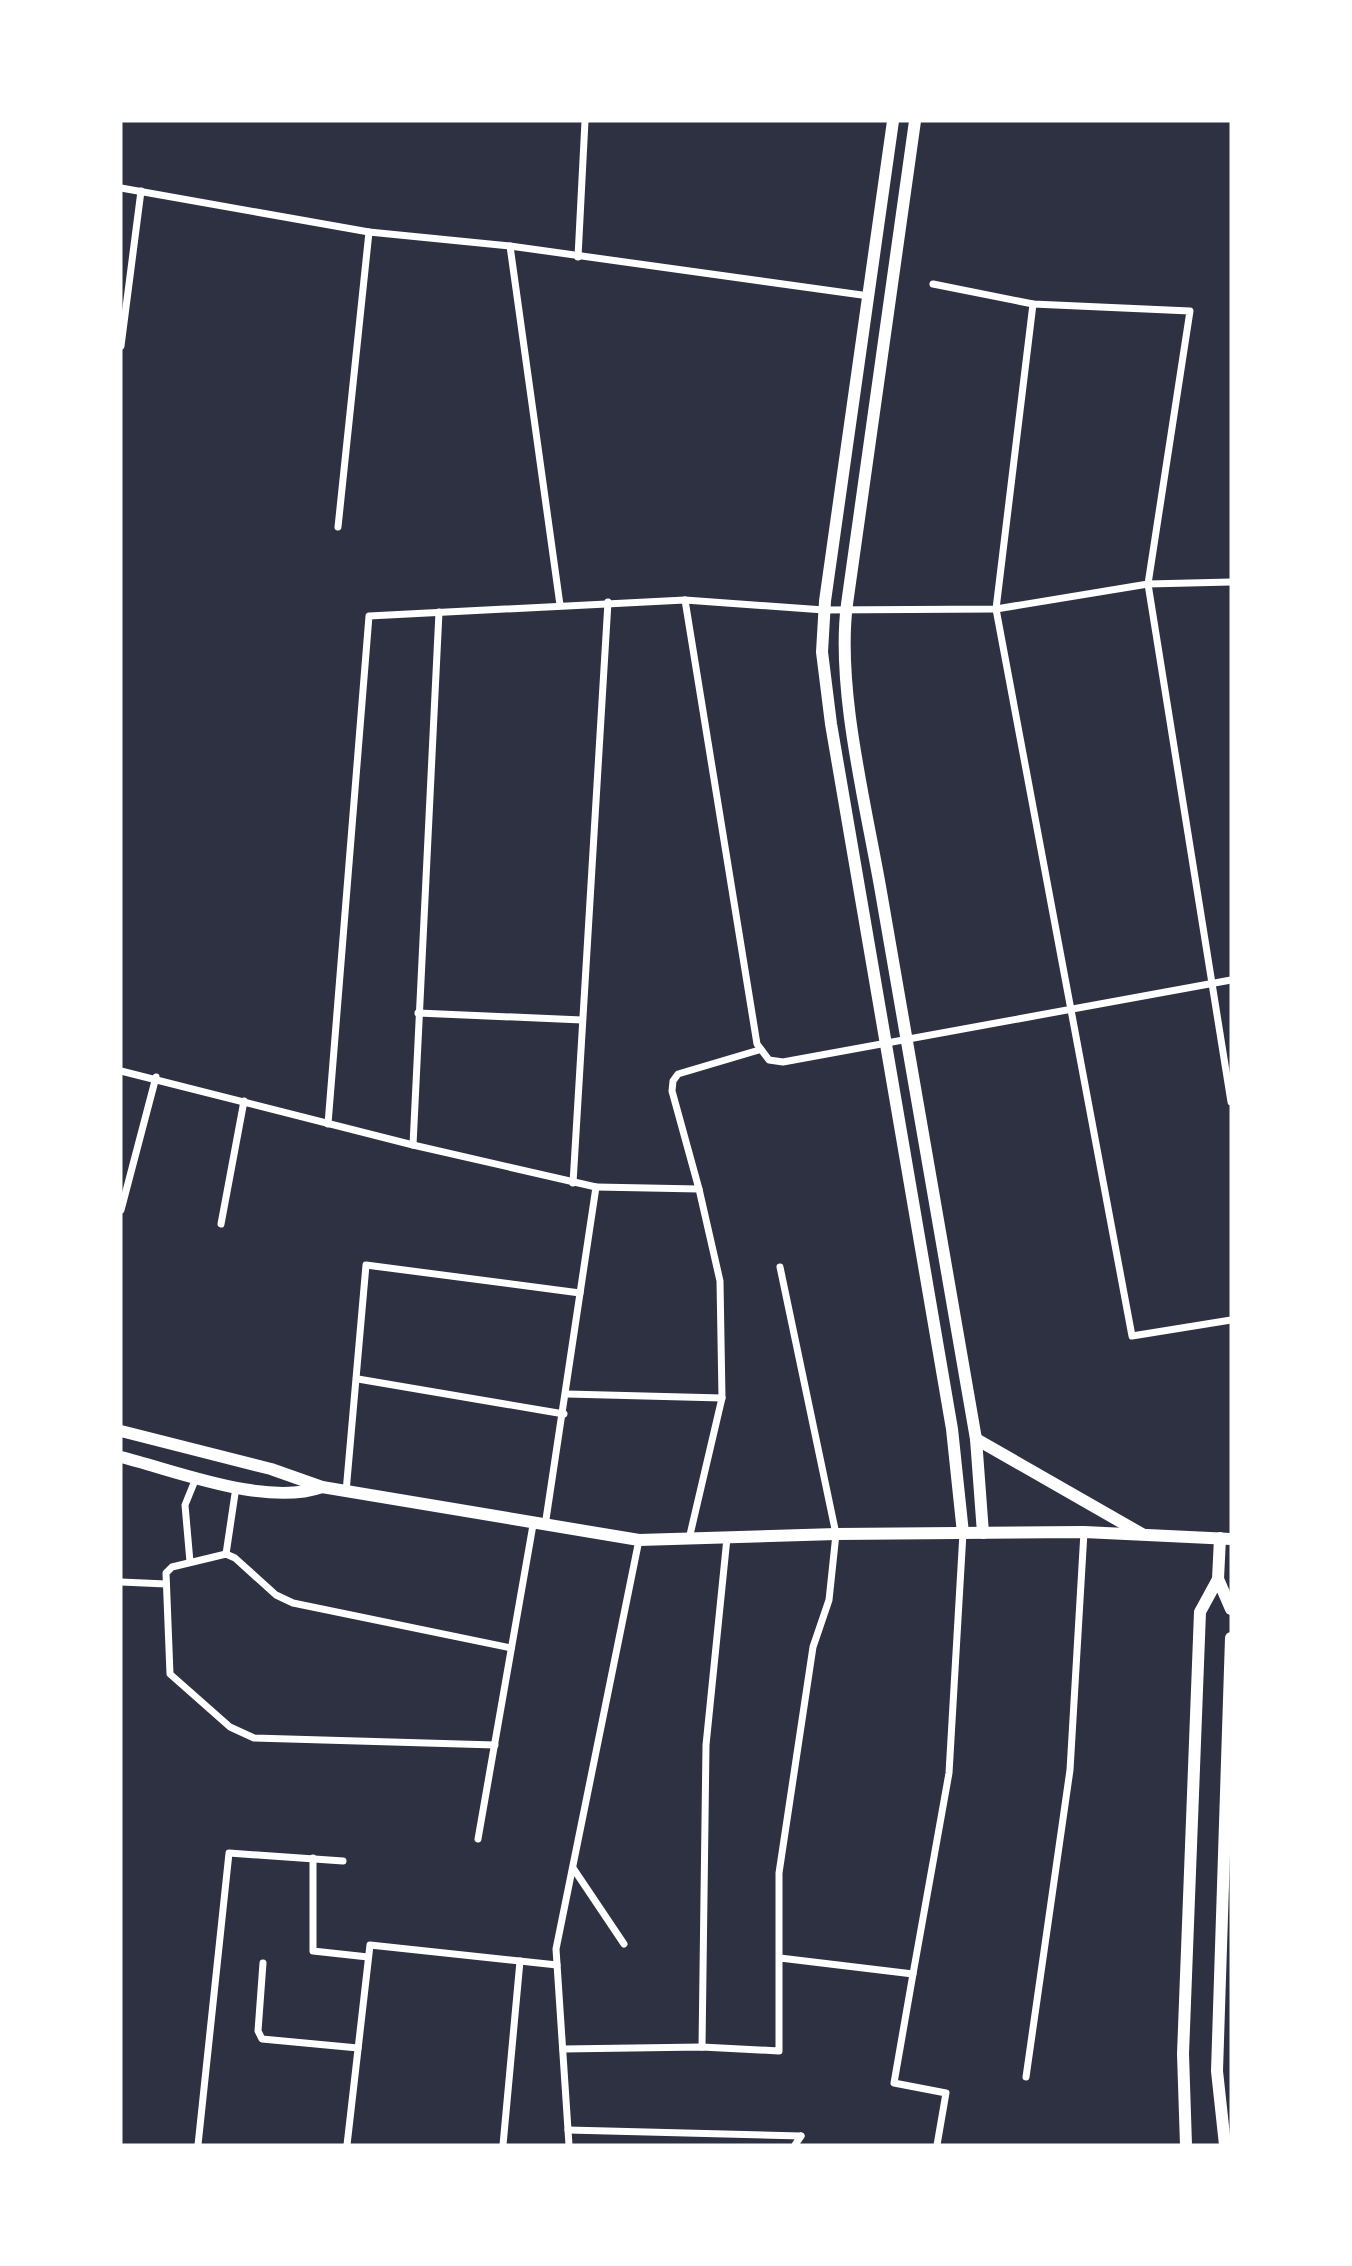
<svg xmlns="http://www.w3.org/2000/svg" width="1352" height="2266" font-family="'Work Sans',sans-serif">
<rect width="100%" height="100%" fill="#2d3142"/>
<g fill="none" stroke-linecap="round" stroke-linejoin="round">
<g stroke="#fff" stroke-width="7">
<polyline points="121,188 369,232"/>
<polyline points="510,246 560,605"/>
<polyline points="578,257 585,121"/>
<polyline points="933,284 1033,304 1190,311 1148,584 1231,1102"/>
<polyline points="1033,304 996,609 1132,1336 1231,1320"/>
<polyline points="121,346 141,191"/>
<polyline points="338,527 369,232 510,246 869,296"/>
<polyline points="685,600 757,1044 769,1060 783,1062 1231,980"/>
<polyline points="418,1013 582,1020"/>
<polyline points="121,1071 413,1145 596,1187 545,1526"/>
<polyline points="328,1124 369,616 685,600 824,610 996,609 1148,584 1231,582"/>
<polyline points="413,1145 439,612"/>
<polyline points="573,1183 608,602"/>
<polyline points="596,1187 699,1189 720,1281 722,1398 689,1539"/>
<polyline points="699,1189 672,1091 673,1081 678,1074 759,1050"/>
<polyline points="121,1210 156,1077"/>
<polyline points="221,1224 244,1101"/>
<polyline points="358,1379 564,1414"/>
<polyline points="567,1394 722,1398"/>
<polyline points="346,1492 366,1265 580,1293"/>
<polyline points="226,1554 236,1487"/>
<polyline points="190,1562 185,1505 196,1478"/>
<polyline points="121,1582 166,1584"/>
<polyline points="495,1745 254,1738 230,1727 170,1674 166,1573 172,1567 226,1554 235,1558 276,1595 293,1603 511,1648"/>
<polyline points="478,1839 533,1525"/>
<polyline points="313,1858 313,1951 368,1957"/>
<polyline points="573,1868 624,1944"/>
<polyline points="780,1958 913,1974 949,1773 963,1533"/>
<polyline points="263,1963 258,2031 262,2039 358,2048"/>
<polyline points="913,1974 894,2083 946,2093 937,2145"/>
<polyline points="702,2047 706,1745 727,1538"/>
<polyline points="563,2049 702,2047 779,2051 779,1873 813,1647 829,1600 836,1534 780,1267"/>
<polyline points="1026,2077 1070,1770 1084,1532"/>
<polyline points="568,2130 801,2136"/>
<polyline points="198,2145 229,1853 343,1861"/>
<polyline points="347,2145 370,1945 557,1965"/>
<polyline points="503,2145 520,1961"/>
<polyline points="569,2145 556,1949 639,1540"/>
<polyline points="795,2145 801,2136"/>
</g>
<g stroke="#fff" stroke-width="12">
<polyline points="893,121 825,601 822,652 831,724 952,1429 963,1533"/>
<path d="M 915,121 L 847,604 C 836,689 866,805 881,892 C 912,1074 944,1256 976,1439 L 983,1533"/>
<polyline points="121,1431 271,1469 322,1487 639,1540 836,1534 1084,1532 1231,1539"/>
<polyline points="976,1439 1142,1534"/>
<path d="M 121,1457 C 177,1471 266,1507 322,1487"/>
<polyline points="1218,1579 1220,1538"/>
<polyline points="1186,2145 1183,2054 1200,1612 1218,1579 1231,1609"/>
<polyline points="1225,2145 1217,2071 1231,1638"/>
</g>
</g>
<rect width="1352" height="2266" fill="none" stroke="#ffffff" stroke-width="245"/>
</svg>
